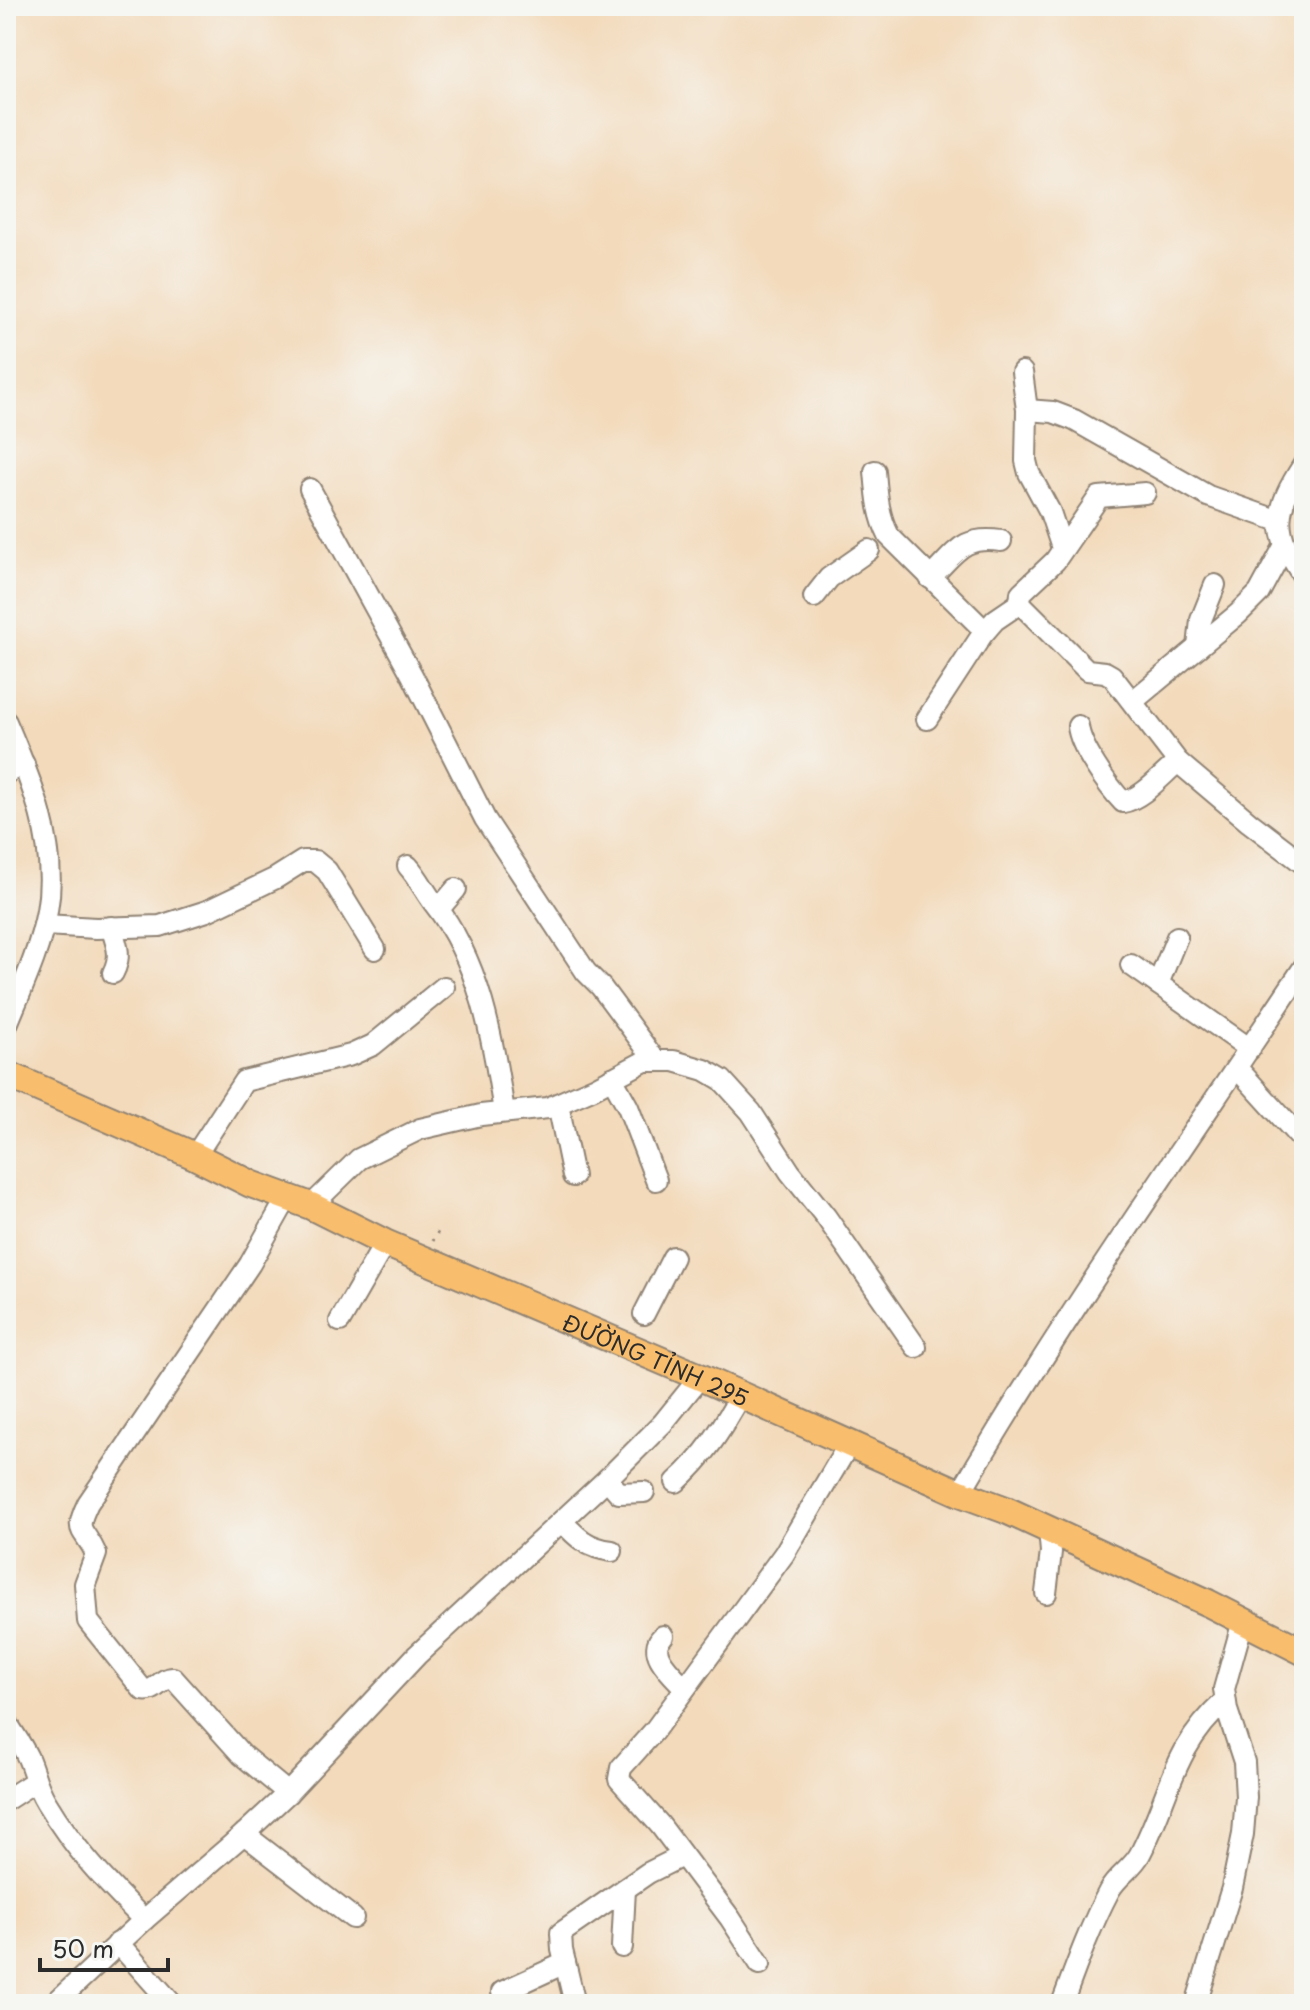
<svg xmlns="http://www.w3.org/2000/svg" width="1310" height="2010" font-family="'Playpen Sans',sans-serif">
<rect width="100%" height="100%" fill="#f6f6f2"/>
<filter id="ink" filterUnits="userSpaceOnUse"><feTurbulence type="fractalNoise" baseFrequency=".0125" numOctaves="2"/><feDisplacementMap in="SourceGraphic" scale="16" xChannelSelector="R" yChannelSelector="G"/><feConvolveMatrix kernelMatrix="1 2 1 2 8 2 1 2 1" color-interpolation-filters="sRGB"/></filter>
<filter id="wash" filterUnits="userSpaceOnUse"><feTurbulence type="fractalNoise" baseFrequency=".006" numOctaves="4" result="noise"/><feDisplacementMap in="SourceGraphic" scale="32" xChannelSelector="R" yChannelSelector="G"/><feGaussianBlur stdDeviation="1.8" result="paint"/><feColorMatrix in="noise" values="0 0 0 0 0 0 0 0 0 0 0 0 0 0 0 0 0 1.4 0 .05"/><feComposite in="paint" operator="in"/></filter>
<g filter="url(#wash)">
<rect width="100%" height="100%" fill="#f3dabb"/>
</g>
<g filter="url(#ink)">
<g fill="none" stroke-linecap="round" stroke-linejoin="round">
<defs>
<g id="minor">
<polyline points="1022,372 1027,410 1026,461 1029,473 1050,512 1062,548"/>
<polyline points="1027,410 1053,412 1074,420 1208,496 1279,521"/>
<path d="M 1304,464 C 1274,510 1271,530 1304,577"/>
<path d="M 875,471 C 877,494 878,515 889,536 L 985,631"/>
<polyline points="310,489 412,675 485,819 586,972 601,987 655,1060"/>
<polyline points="1145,493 1099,497 1055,561 1021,593 1020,603 1087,670 1105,672 1112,676 1178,762 1249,822 1304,864"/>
<path d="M 930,578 C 956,553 962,535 1001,541"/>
<polyline points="814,597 829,578 869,550"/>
<polyline points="1198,647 1201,620 1215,585"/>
<polyline points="1133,701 1238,614 1259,593 1285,545"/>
<polyline points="927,719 982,635 995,620 1020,603"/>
<path d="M 6,722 C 31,780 59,846 47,911 C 40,950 21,990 6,1027"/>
<path d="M 1078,726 C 1080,747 1108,786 1123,802 C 1142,799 1163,774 1178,762"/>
<polyline points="6,773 24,764"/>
<path d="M 408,866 C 418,877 424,890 433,902 C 480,961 493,1039 504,1112"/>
<polyline points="439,909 456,889"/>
<polyline points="45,925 96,928 160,926 207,911 276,878 303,861 315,861 327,871 375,949"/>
<path d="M 111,927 C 117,945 122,956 113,973"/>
<polyline points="1131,965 1250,1049"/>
<polyline points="1158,984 1177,937"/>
<polyline points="1237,1068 1304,1142"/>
<polyline points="612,1078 628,1107 656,1180"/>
<polyline points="558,1104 573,1176"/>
<polyline points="195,1156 244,1081 351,1055 373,1045 444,987"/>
<path d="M 287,1198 L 250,1264 L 88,1503 C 73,1534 84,1527 96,1554 L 85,1584 L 88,1621 L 143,1690 C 156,1693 161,1677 173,1678 L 242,1755 L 288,1793"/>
<polyline points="311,1206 359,1159 420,1129 481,1115 548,1108 594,1088 645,1061 674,1061 705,1070 722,1080 751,1112 790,1172 826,1217 916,1347"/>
<polyline points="644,1314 673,1257"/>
<polyline points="340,1321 385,1243"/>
<polyline points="607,1479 619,1493 644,1492"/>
<path d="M 676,1482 C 706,1455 721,1430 741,1395"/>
<path d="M 960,1493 C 1066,1313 1188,1141 1304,967"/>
<path d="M 562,1521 C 577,1538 588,1548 612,1551"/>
<polyline points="1046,1593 1051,1552 1049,1530"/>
<path d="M 663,1636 C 645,1652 673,1675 685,1688"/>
<path d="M 6,1721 C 13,1733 22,1745 28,1758 C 35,1774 36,1786 46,1802 C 74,1849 106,1882 144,1920"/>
<polyline points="6,1800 34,1782"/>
<polyline points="244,1834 353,1918"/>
<polyline points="118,1943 172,2004"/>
<polyline points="622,1947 625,1889"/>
<polyline points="760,1964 730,1918 660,1825 619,1779 621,1768 654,1731 784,1554 849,1444"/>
<polyline points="502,1992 565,1963"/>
<polyline points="54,2004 144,1920 244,1834 288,1793 417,1655 607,1479 663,1423 700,1377"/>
<polyline points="575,2004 562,1950 561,1933 648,1873 682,1856"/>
<path d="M 1062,2004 C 1076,1966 1090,1927 1109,1891 C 1117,1876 1133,1868 1140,1854 C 1171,1795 1171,1749 1225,1701"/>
<polyline points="1196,2004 1232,1888 1243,1834 1246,1797 1244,1762 1227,1710 1224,1689 1243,1621"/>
</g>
<g id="major">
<path id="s1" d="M 6,1074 L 195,1156 L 251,1184 L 311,1206 L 385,1243 L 700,1377 L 960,1493 L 1006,1510 L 1208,1603 L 1304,1652"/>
</g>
</defs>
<use href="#minor" stroke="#8f8273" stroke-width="24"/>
<use href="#major" stroke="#8f8273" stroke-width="30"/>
<polyline stroke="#8f8273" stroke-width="3" stroke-dasharray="2 6" stroke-linecap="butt" points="433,1241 440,1228"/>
<use href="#minor" stroke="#fff" stroke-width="20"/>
<use href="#major" stroke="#f9be6d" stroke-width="26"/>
</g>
</g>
<g text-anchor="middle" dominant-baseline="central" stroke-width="6" stroke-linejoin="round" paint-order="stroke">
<g font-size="22" fill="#2b2b2b" stroke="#f6f6f2">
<text stroke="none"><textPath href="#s1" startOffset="710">ĐƯỜNG TỈNH 295</textPath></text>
</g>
</g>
<rect width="1310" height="2010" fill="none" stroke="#f6f6f2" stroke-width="32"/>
<path d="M40 1958v12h128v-12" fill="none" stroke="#2b2b2b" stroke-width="4"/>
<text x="52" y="1958" font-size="24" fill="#2b2b2b" stroke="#f6f6f2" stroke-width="6" paint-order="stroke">50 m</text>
</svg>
